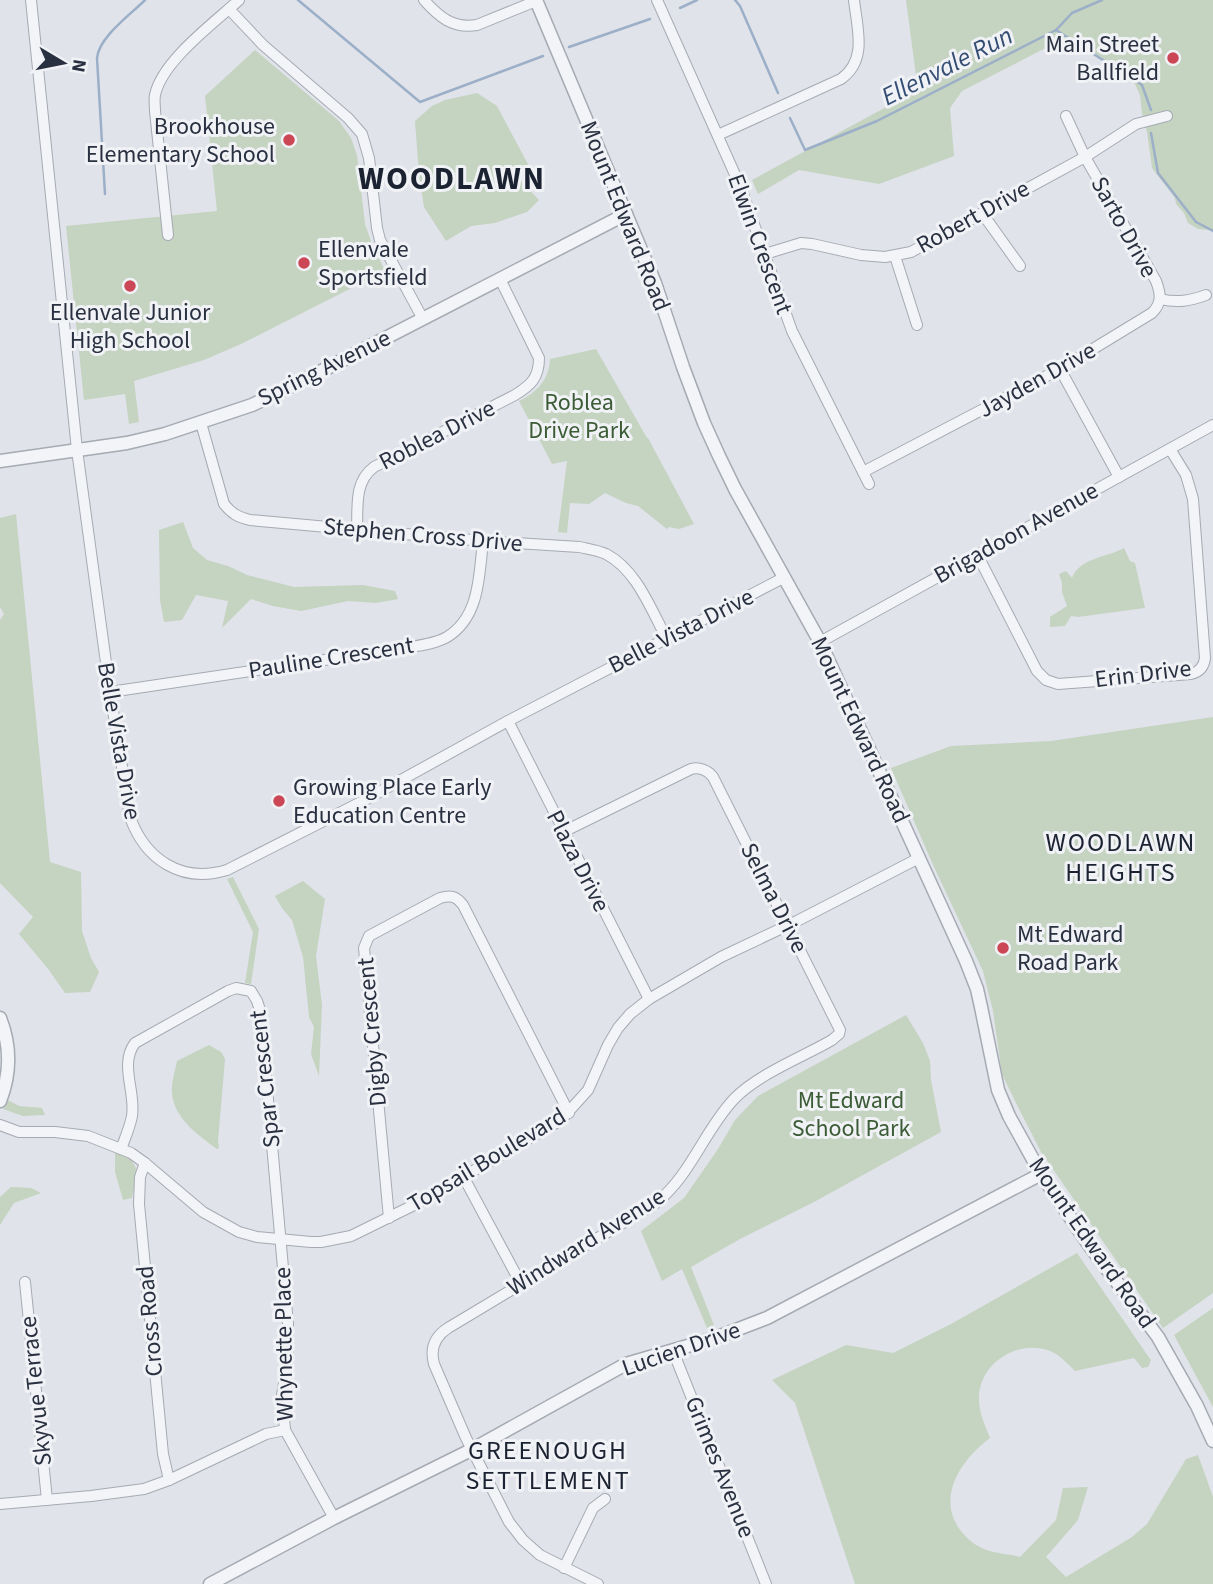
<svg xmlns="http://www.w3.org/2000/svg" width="1213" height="1584" font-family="'Source Sans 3',sans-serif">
<rect width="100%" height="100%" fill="#e0e3e9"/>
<g fill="#c5d3c1">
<polygon points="906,0 1213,0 1213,230 1198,229 1188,223 1184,213 1176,204 1175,198 1152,168 1147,132 1142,113 1140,95 1135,84 1093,53 1076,44 1059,41 962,91 950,108 954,156 879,184 799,170 758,194 752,180 899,100 917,83"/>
<polygon points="255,50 339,121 351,138 357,155 365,224 372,244 385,271 241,344 204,360 134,381 139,422 129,424 125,394 84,400 66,226 217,211 205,96"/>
<polygon points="477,93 497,106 530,168 518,178 539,200 527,212 495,223 471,226 446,241 424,207 419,175 415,121 432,106 445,100"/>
<path d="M 596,349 L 647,438 L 648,438 L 694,524 L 679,529 L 669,527 L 667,529 L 638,506 L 626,503 L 605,493 L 589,504 L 570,503 L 567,533 L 558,532 L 567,461 L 552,464 L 519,401 C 538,392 549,379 550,359 Z"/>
<polygon points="16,514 50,862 81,872 82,931 91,958 99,972 90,992 65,993 49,970 19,934 33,917 0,883 0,620 4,614 0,607 0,518"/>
<polygon points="183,522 193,548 207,560 228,566 247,575 294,587 363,585 395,591 398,599 376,603 348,601 301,611 273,606 251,599 222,628 228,601 196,595 182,620 164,622 160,600 159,530"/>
<path d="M 1124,548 L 1130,561 L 1135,563 L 1145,608 L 1078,617 L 1071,616 L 1065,626 L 1050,627 L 1050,617 L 1067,606 L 1062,592 L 1062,583 L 1059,574 L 1066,571 L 1072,578 C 1081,557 1106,558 1124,548 Z"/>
<polygon points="1213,717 1213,1293 1163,1328 1041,1152 1016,1103 1002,1074 993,1011 983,971 934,867 891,768 951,746 1051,741"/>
<polygon points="233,877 259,929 251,984 245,983 253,932 227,879"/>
<polygon points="303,881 325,899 316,956 322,1005 319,1076 311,1054 314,1027 309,1017 303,957 292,920 282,908 275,896"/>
<polygon points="906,1015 923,1043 930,1061 931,1080 941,1132 814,1202 740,1239 691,1267 714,1325 707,1328 682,1269 662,1281 641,1231 684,1198 718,1149 735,1120 758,1096"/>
<path d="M 209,1045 L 221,1052 L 225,1059 L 218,1141 L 219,1148 L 217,1149 C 198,1135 175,1119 172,1094 C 171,1084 175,1071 177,1061 Z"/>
<polygon points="8,1100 19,1106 42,1108 45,1115 23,1116 3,1109"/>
<polygon points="115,1150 132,1161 137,1170 132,1198 123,1200 115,1172"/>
<polygon points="11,1187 31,1188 41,1193 14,1203 0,1225 0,1197"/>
<path d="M 1077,1253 L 1148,1356 L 1151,1360 L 1148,1367 L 1142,1368 L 1134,1358 L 1075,1371 C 1068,1364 1060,1355 1050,1351 C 1018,1339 981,1362 979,1396 C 978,1411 985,1425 990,1438 C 963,1458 937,1494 958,1527 C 963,1534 970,1542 978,1546 C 991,1554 1006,1553 1020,1557 L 1056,1520 L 1063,1488 L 1088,1487 L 1078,1520 L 1046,1557 L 1066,1577 L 1132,1537 L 1147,1524 L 1186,1459 L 1198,1455 L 1213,1497 L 1213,1584 L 855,1584 L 795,1403 L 772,1380 L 846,1345 L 893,1353 L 951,1324 Z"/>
<polygon points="1213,1308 1213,1407 1174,1335"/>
</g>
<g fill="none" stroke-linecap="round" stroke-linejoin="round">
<g stroke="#9cafc8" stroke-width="2.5">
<polyline points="298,0 420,102 543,56"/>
<polyline points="735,0 740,6 778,93"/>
<polyline points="680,8 697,0"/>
<polyline points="1056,30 1072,13 1102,0"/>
<polyline points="569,47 650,19"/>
<polyline points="790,118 805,150 877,121 1056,30 1142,85 1151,110"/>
<polyline points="1151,133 1158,173 1196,222 1213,231"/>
<path d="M 105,194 L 97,58 C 99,37 130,15 145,0"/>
</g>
<defs>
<g id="minor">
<path d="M 31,0 L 77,450 L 110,692 L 130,817 C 145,859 181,884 227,870 L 363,801 L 508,721 L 785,577"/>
<path d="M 424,0 C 439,17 453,29 477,25 L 536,1"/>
<polyline points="657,0 741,188 792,331 869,484"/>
<polyline points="229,9 263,45 348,118 362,134 369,158 377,228 380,240 423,319"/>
<path d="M 718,135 L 841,79 C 868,60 857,28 854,0"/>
<polyline points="982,213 1020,266"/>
<path d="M 168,235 L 155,111 C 155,106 154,100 155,95 C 162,61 214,23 239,0"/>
<polyline points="765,254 801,243 812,244 861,255 885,257 911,252 1085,157 1136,124 1167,116"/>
<polyline points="895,256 917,325"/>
<path d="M 1160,299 C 1177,303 1190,301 1206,295"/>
<polyline points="1060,369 1119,477"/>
<path d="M 201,423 L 224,504 C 232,514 238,517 250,520 L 483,541 L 579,547 C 588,549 597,550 606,554 C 637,570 651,610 667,639"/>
<path d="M 863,472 L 1060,369 L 1152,313 C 1162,303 1161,294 1156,281 L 1085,157 L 1066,116"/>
<path d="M 357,529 C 358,506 354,482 374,467 L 515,395 C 531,385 539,378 539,358 L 500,279"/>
<path d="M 977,554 L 1037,671 L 1046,680 L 1058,684 L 1191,674 C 1199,672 1204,667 1205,658 L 1193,499 L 1186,475 L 1170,449"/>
<polyline points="820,642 1213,425"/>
<path d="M 110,692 L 398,649 C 414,646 433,645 447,637 C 480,617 479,575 483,541"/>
<polyline points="508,721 649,999"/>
<path d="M 563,832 L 691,769 C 699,767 708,770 713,777 L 840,1030 L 839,1034 L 832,1040 C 803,1057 758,1074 734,1099 C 704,1131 691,1175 656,1203 L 448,1328 C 434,1337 430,1349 434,1364 L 466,1438 L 509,1522 L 523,1540 L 540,1555 L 598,1584"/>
<polyline points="0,1125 19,1132 55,1132 88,1136 131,1153 145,1163 203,1212 239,1232 257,1237 311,1242 321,1242 351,1236 418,1203 561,1120 588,1090 608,1045 618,1028 630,1014 649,999 721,957 797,921 919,858"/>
<path d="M 121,1149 C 125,1138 130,1127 132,1116 C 136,1092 119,1064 135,1043 L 228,991 L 236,988 L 251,991 L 257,1001 L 260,1010 L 288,1324 L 287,1367 L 282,1395 L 285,1430 L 334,1518"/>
<polyline points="145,1163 140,1177 139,1204 163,1454 169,1480"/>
<polyline points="463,1176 521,1284"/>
<path d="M 389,1218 L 364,948 L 369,936 L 440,898 C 451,895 456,896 463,905 L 569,1113"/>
<polyline points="25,1282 47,1500"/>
<polyline points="673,1351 766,1584"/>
<polyline points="0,1504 91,1496 144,1489 169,1480 266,1434 285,1430"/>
<polyline points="564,1568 593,1508 605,1499"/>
</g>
<g id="tertiary">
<polyline points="536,0 655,283 683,367 704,423 719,456 735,489 820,642 966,961 977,989 981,1007 998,1090 1009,1116 1041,1174 1089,1245 1158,1337 1197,1406 1213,1441"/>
<polyline points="0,461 127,443 165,434 252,405 308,378 626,214"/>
<path d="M 0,1018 C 11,1046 11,1073 0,1101"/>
<polyline points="210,1584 334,1518 471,1450 626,1364 715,1338 767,1318 1041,1174"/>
</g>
</defs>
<use href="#minor" stroke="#a5aab3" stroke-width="12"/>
<use href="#tertiary" stroke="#a5aab3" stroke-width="15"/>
<use href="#minor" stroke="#f3f4f7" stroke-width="10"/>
<use href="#tertiary" stroke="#f3f4f7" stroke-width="12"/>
</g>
<g fill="#cc4755" stroke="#f0f2f6" stroke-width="2.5">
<circle cx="1173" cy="58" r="7"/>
<circle cx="289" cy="140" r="7"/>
<circle cx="304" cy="263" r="7"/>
<circle cx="130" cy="286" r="7"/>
<circle cx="279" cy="801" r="7"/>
<circle cx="1003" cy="948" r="7"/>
</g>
<g text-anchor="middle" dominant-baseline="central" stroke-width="6" stroke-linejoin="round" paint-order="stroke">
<g font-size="24" fill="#293040" stroke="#f0f2f6" text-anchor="start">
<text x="1159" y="44" text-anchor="end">Main Street<tspan x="1159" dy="28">Ballfield</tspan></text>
<text x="275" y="126" text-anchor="end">Brookhouse<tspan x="275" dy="28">Elementary School</tspan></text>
<text x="318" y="249">Ellenvale<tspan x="318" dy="28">Sportsfield</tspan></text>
<text x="130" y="312" text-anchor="middle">Ellenvale Junior<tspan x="130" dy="28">High School</tspan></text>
<text x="293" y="787">Growing Place Early<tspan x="293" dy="28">Education Centre</tspan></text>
<text x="1017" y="934">Mt Edward<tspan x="1017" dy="28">Road Park</tspan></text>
</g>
<g font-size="24" fill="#293040" stroke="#f0f2f6">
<text transform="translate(625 216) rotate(68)">Mount Edward Road</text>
<text transform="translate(973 217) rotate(-29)">Robert Drive</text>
<text transform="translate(1124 227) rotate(61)">Sarto Drive</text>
<text transform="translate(760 244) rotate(70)">Elwin Crescent</text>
<text transform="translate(324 368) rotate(-26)">Spring Avenue</text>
<text transform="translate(1037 380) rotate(-29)">Jayden Drive</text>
<text transform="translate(437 435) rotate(-27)">Roblea Drive</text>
<text transform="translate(1016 533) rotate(-29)">Brigadoon Avenue</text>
<text transform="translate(423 535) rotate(5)">Stephen Cross Drive</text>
<text transform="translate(681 631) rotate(-27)">Belle Vista Drive</text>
<text transform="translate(331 658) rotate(-9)">Pauline Crescent</text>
<text transform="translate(1143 674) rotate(-7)">Erin Drive</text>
<text transform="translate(860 730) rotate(65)">Mount Edward Road</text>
<text transform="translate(119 741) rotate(80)">Belle Vista Drive</text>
<text transform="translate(578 861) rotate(63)">Plaza Drive</text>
<text transform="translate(774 898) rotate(63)">Selma Drive</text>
<text transform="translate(372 1032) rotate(-95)">Digby Crescent</text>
<text transform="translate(265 1079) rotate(-96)">Spar Crescent</text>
<text transform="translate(487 1160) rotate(-31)">Topsail Boulevard</text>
<text transform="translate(586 1242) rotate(-32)">Windward Avenue</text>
<text transform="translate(1092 1243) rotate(55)">Mount Edward Road</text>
<text transform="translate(150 1321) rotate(-95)">Cross Road</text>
<text transform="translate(284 1344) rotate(-91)">Whynette Place</text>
<text transform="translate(681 1349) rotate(-19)">Lucien Drive</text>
<text transform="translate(36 1391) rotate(-96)">Skyvue Terrace</text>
<text transform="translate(720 1467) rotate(68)">Grimes Avenue</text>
</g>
<g font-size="24" fill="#3c5c36" stroke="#f0f2f6">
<text x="579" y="402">Roblea<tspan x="579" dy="28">Drive Park</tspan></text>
<text x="851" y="1100">Mt Edward<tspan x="851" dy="28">School Park</tspan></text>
</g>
<g font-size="26" font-style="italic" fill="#344d73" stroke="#f0f2f6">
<text transform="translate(947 66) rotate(-27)">Ellenvale Run</text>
</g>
<g font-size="26" letter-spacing="2" fill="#1b2231" stroke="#f0f2f6">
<text x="1121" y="842">WOODLAWN<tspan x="1121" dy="30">HEIGHTS</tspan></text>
<text x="548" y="1450">GREENOUGH<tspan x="548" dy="30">SETTLEMENT</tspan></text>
</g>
<g font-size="32" font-weight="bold" letter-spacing="2" fill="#1b2231" stroke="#f0f2f6">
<text x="452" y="179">WOODLAWN</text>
</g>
</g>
<g transform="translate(63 63) rotate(100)" stroke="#f0f2f6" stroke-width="5" paint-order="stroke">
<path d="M0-5L12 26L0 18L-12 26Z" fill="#293040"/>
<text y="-10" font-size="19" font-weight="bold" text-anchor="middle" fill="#293040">N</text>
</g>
</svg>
